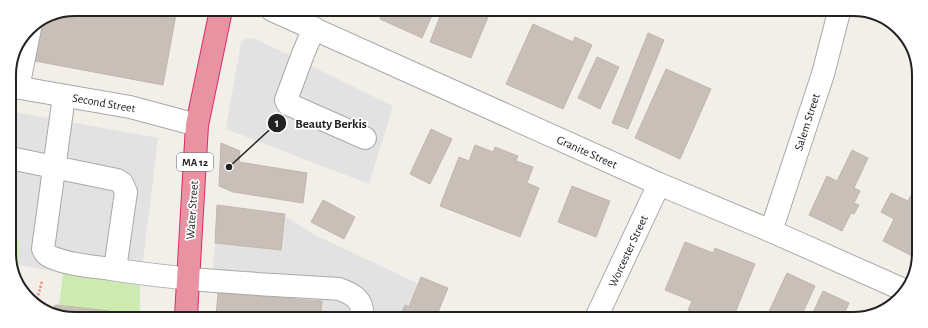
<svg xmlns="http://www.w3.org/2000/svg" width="928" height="328" font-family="'Alegreya Sans',sans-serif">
<rect width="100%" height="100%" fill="#f2efe9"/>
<g fill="#cdebb0">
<polygon points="10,228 19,241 18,281 10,265"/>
<polygon points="63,273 140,286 140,316 115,316 114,315 59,305"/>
</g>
<g fill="#e2e2e2">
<polygon points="248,38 256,39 393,106 369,184 226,129 241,42"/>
<polygon points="9,111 158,138 140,286 19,265 19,241 10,228"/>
<polygon points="286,217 315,235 419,284 409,307 405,305 400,317 329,317 329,312 321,311 316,297 212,280 215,243 281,250"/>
</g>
<g fill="#c7bfb8" stroke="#c4b6ab">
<polygon points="75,9 115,9 175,20 163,85 35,61 42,21"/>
<polygon points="115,9 177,9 175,20"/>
<polygon points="384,10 434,11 422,38 380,19"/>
<polygon points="442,11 472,11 488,17 471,58 430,42"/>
<polygon points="533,24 573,42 575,37 592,45 563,109 506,84"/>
<polygon points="648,33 664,40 628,129 612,123"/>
<polygon points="597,57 619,67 600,109 578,98"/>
<polygon points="666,69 711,89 680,159 635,138"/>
<polygon points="431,129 452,139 430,184 410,174"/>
<polygon points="221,143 240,151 239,162 307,173 303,203 233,192 219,186"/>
<polygon points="475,145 493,152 495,147 518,156 516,161 533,167 527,183 539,188 520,237 440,206 459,157 469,161"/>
<polygon points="852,150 868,158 854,188 860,191 854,203 859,205 854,214 851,213 842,231 809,215 827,176 837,181"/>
<polygon points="572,186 610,201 596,237 558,222"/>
<polygon points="913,192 917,194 916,258 883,241 894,219 881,212 891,193 908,201"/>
<polygon points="323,200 355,217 344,239 311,222"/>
<polygon points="217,205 285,214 281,250 215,243"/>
<polygon points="685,242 713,253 715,248 755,264 733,318 709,318 688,310 692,301 665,290"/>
<polygon points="787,273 815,286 800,319 766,318"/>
<polygon points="421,277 448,288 436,317 400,317 405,305 409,307"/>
<polygon points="823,291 849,303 842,319 814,319 811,317"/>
<polygon points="218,293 322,301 321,311 329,312 329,317 216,316"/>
<polygon points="55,305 110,311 110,314 115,315 115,316 54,316 47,311 54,311"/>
</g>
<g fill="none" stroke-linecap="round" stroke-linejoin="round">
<defs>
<g id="minor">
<polyline points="272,10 659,184 771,231 904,290"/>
<polyline points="314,28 303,54 286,100 288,104 365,138"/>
<polyline points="9,86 130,107 197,125"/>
<polyline points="18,88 30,28"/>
<path d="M 64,96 L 43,249 C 45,253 46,255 51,257 C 69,265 91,266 111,269 C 186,281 263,284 339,289 C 353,294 364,300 362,317"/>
<polyline points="10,158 117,180 122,183 126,192 115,269"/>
<polyline points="771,231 823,74 839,12"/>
<polyline points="596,318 659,184"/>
</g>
<polyline id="highway" points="186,316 197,125 221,10"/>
</defs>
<use href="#minor" stroke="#a9a9a9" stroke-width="24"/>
<use href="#highway" stroke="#dc2a67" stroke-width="24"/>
<g stroke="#fa8072" stroke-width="2.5" stroke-dasharray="2 2" stroke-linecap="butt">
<polyline points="10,251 18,253"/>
<polyline points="36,303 42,281"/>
</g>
<use href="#minor" stroke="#fff" stroke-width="22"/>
<use href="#highway" stroke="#e892a2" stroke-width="22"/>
</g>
<g text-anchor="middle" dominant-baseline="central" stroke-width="3.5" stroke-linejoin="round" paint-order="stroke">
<rect fill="#fff" stroke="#646464" stroke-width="1" x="177" y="153" width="36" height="18" rx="3"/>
<g font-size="11" font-weight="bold" fill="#222">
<text x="195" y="162">MA 12</text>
</g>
<g font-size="12" fill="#222" stroke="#fff">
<text transform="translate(104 103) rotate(10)">Second Street</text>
<text transform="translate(807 122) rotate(-72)">Salem Street</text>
<text transform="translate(587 152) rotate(24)">Granite Street</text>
<text transform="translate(192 210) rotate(-86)">Water Street</text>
<text transform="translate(628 251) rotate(-65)">Worcester Street</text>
</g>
</g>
<path d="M0 0H928V328H0ZM75 16H853A59 59 0 0 1 912 75V253A59 59 0 0 1 853 312H75A59 59 0 0 1 16 253V75A59 59 0 0 1 75 16Z" fill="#fff" fill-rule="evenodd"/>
<path fill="none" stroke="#222" stroke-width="2" d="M75 16H853A59 59 0 0 1 912 75V253A59 59 0 0 1 853 312H75A59 59 0 0 1 16 253V75A59 59 0 0 1 75 16Z"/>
<path fill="none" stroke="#222" stroke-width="1.5" d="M229 167L277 123"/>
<g fill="#222" stroke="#fff" stroke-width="1.5">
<circle cx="229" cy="167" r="4"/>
<circle cx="277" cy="123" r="10"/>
</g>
<g font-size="12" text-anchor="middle" font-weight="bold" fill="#fff">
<text x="277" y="127">1</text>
</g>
<g font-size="13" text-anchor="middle" font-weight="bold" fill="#222" stroke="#fff" stroke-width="3.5" stroke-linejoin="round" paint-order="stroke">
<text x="331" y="128">Beauty Berkis</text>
</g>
</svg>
